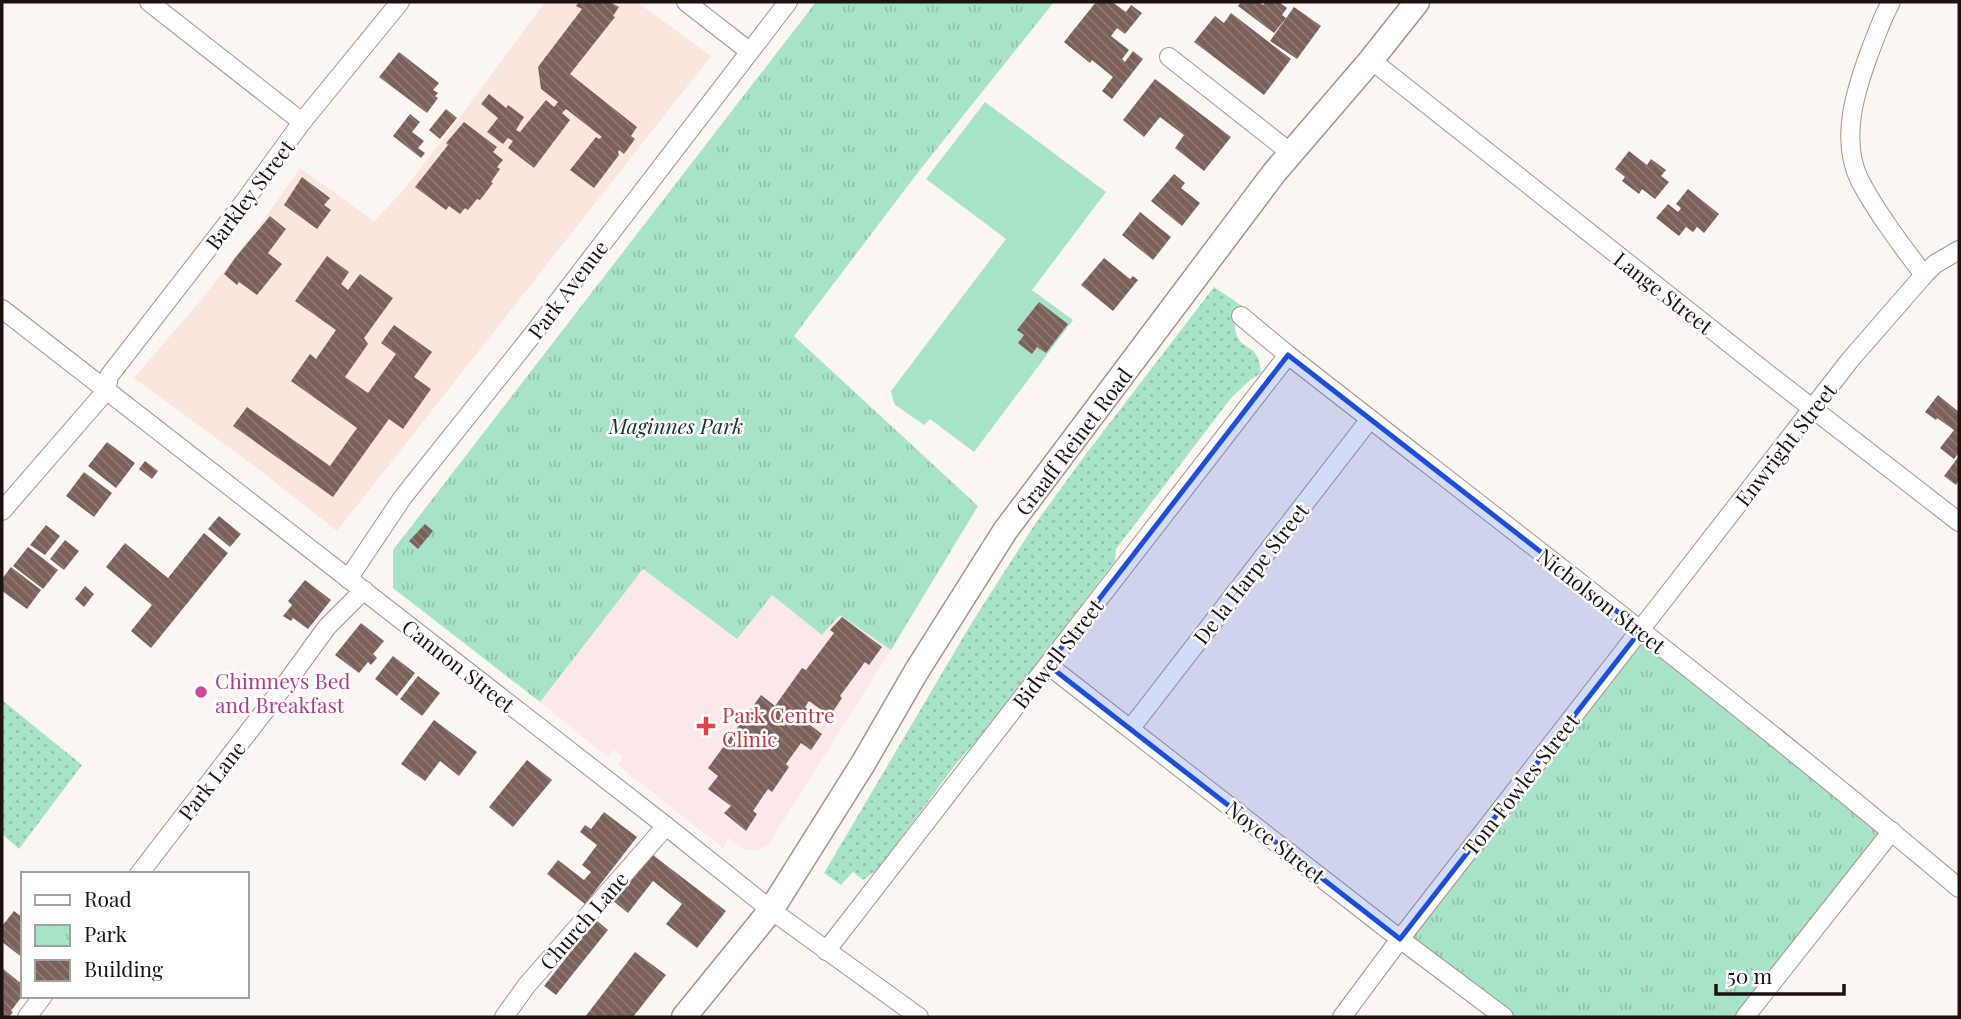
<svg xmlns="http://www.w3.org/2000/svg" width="1961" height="1019" font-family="'Playfair Display',serif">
<defs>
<pattern id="grass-dots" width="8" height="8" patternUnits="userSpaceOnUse" patternTransform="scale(1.75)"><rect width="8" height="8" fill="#a7e3c7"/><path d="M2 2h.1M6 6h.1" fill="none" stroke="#8fc2aa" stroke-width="1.8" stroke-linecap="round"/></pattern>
<pattern id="park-tufts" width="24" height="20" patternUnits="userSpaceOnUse" patternTransform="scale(1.75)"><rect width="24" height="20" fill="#a7e3c7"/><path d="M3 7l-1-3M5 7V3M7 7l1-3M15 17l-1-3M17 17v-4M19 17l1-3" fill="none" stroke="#8fc2aa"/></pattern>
<pattern id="building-back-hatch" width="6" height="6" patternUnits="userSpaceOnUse" patternTransform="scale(1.75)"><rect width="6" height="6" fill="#7a6059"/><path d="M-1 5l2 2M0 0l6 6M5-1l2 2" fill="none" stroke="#8e7a75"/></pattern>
</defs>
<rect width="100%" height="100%" fill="#fcf6f3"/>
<polygon fill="#fbe5dd" points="545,2 637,2 711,56 337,531 257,468 134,378 202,299 265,218 300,168 374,221 401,193 461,116"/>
<polygon fill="#fde7e9" points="643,569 736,639 772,595 822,635 840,615 891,650 768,845 755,851 743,849 729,838 723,848 618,765 623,756 614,750 608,757 540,702"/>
<g fill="url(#grass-dots)">
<path d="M 1214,287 L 1251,312 L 1238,316 L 1234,321 C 1236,352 1252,341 1259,360 C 1260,364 1260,368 1261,373 L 1250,380 L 1231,398 L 1116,549 L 1115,561 L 986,730 L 956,764 L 877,870 L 863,880 L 853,872 L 841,885 L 824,873 L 971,624 L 1035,524 L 1086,454 Z"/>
<polygon points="2,700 82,765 19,849 2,834"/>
</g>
<g fill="url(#park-tufts)">
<polygon points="816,2 1054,2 919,171 794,336 978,506 891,650 840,615 822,635 772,595 737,639 643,569 540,702 393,588 393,550"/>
<polygon points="1641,630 1892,831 1745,1017 1504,1017 1400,939"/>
</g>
<polygon fill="#a7e3c7" points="985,102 1106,192 1032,290 1073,320 974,452 930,419 924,425 894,404 891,391 1006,239 926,179"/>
<g fill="url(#building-back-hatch)">
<polygon points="579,2 610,2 619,7 613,16 615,17 570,74 637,127 631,136 635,139 624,154 619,150 618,152 619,155 594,188 570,170 596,137 599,139 602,137 566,109 562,113 570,120 534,168 508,148 513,141 508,138 503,144 487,132 498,118 481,104 489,94 506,108 508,105 524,117 516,130 520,132 546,100 554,107 558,102 541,89 538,67 582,9 576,6"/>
<polygon points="1096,2 1112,2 1126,12 1131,5 1142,13 1125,34 1117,28 1111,36 1129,50 1122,59 1125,62 1133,51 1143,59 1112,99 1102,91 1113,77 1092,60 1090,63 1064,42"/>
<polygon points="1241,2 1259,2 1263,5 1265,2 1279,2 1287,8 1282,15 1286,18 1274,33 1238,6"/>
<polygon points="1294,7 1321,26 1297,59 1270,41"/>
<polygon points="1231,13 1291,59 1264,95 1194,42 1215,16 1224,23"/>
<polygon points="399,52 439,83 433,90 438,93 435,96 438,98 427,113 379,77"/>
<polygon points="1155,79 1231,137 1204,171 1175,148 1184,135 1160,117 1144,137 1123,120"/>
<polygon points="446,109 457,118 440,139 429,130"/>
<polygon points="410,114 420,122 412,132 424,141 418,148 425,153 421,158 393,136"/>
<polygon points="464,122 497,147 493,152 503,160 497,167 500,169 491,182 493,183 480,200 477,199 468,210 465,208 460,214 449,206 446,210 415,187 448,145 446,143"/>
<polygon points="1629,151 1647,165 1651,159 1666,170 1661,176 1669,182 1655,199 1642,189 1639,194 1622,181 1625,177 1615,169"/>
<polygon points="1174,174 1185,183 1181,188 1200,203 1182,226 1151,201"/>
<polygon points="302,177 330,198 324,205 331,210 317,229 284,205"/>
<polygon points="1688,189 1719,214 1704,233 1697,227 1693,232 1686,227 1679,236 1656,218 1668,204 1678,212 1681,208 1676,204"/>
<polygon points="1140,212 1171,237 1153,260 1122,235"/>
<polygon points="270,216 286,229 268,253 282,264 257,295 239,282 237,285 224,274 235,258"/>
<polygon points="327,256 349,272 341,284 348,290 360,274 393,298 364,338 368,344 345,377 368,393 396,354 381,343 394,325 432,352 414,377 431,389 403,429 389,419 333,497 233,426 247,407 330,466 357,428 291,381 310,354 316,359 336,330 295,301"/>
<polygon points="1104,258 1130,279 1133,276 1138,280 1113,311 1081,285"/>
<polygon points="1039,302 1068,324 1046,353 1037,347 1032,354 1018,343 1024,335 1017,330"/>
<polygon points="1938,395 1959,412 1959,453 1954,459 1940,448 1954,430 1937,418 1936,420 1925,412"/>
<polygon points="107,442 135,463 116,488 88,466"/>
<polygon points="1959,456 1959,480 1956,485 1944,476"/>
<polygon points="145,461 158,471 152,479 139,469"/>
<polygon points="84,472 112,493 94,517 66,496"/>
<polygon points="219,516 241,534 230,547 208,529"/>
<polygon points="425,524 433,531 418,549 409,541"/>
<polygon points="46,525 60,536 45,555 30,545"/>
<polygon points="204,533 228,553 151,648 131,631 152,605 106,567 125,543 168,578"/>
<polygon points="65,540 79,551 64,570 50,559"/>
<polygon points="28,547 58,570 43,589 13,566"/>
<polygon points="11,567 41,590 27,609 2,591 2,579"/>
<polygon points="305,580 331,600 308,629 293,618 291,621 283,616 292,605 288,601"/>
<polygon points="85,586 94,594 84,607 75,599"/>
<polygon points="842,617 882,647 869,665 865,662 840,696 842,698 830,716 809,701 805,707 808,710 801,718 822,734 811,750 801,743 786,764 789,767 772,792 768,789 753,811 757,814 746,831 724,813 731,806 708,789 718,776 708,768 761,695 775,706 802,668 806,670 834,633 830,630"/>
<polygon points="361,623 384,641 373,654 377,658 371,665 368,662 359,673 335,655"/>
<polygon points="393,656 415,673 397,696 375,679"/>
<polygon points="418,676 440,693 422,716 400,699"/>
<polygon points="434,720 477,752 459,776 440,761 425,781 401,764"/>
<polygon points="527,760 552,780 513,827 489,807"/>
<polygon points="604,812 637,837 585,904 547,874 558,860 584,880 591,872 582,865 597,845 580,832 585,825 591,829"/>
<polygon points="649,852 726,911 697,948 666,924 682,904 653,881 628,913 612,900"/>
<polygon points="14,911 23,918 23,958 2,942 2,926"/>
<polygon points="596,920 608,930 556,995 544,986"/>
<polygon points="635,952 666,975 633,1017 585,1017"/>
<polygon points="2,968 23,985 23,995 11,1011 13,1012 9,1017 2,1017"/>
</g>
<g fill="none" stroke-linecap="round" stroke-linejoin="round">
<defs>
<g id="minor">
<polyline points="149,2 302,122"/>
<polyline points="686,2 749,51"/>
<path d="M 1891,2 C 1883,16 1878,31 1872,46 C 1856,88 1839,139 1860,181 C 1877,213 1902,246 1924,275"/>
<polyline points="1169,57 1291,153"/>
<polyline points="1371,60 1768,374 1959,522"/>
<polyline points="2,309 666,826 771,910 919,1017"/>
<path d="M 1241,316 L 1288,355 C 1513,531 1740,704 1959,888"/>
<polyline points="2,511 106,391 109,376 244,202 302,122 400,2"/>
<polyline points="348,579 403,497 530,338 788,2"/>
<polyline points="1048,665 1400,939 1504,1017"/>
<polyline points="1131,728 1370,419"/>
<polyline points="139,874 287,682 327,627 364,590"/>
<polyline points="826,951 1288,355"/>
<polyline points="27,1017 43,996"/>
<polyline points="504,1017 527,985 666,826"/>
<polyline points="1342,1017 1400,939 1850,360 1924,275 1935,264 1959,250"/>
<polyline points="1745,1017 1892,831"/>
</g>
<g id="secondary">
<path id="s1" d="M 684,1017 L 771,910 L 864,762 L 916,672 L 1005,531 L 1274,173 L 1371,60 L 1417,2"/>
</g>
</defs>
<use href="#minor" stroke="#ad9288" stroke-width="20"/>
<use href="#secondary" stroke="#ad9288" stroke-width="27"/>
<use href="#minor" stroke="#fff" stroke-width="18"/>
<use href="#secondary" stroke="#fff" stroke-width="24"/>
</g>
<path fill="#1d4ed8" fill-opacity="0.2" stroke="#1d4ed8" stroke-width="5" stroke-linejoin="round" d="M 1288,355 L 1641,630 L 1400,939 L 1048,665 Z"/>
<circle fill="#d1479c" stroke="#fff" stroke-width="2.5" cx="201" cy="692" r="7"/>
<path fill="#e0444e" stroke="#fff" stroke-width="2.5" d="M702.5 715.5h7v7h7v7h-7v7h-7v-7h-7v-7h7z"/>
<g text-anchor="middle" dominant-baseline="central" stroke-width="5" stroke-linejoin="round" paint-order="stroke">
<g font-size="21" fill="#1c120f" stroke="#fff">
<text transform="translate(249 194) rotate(-53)">Barkley Street</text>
<text transform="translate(567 289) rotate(-53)">Park Avenue</text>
<text transform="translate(1664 292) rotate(38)">Lange Street</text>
<text stroke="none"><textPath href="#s1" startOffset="696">Graaff Reinet Road</textPath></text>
<text transform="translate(1785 444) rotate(-52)">Enwright Street</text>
<text transform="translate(1250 573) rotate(-52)">De la Harpe Street</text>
<text transform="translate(1602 600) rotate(38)">Nicholson Street</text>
<text transform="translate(1057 653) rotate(-52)">Bidwell Street</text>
<text transform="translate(459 665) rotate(38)">Cannon Street</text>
<text transform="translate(211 780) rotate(-52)">Park Lane</text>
<text transform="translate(1520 784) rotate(-52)">Tom Fowles Street</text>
<text transform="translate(1276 841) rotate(38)">Noyce Street</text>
<text transform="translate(583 920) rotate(-49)">Church Lane</text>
</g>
<g font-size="21" font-style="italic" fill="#0f3626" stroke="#fff">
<text x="676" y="425">Maginnes Park</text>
</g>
<g font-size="21" fill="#b23c85" stroke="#fff" text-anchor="start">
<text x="215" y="680">Chimneys Bed<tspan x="215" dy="24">and Breakfast</tspan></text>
</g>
<g font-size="21" fill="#be3a42" stroke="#fff" text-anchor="start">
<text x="722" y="714">Park Centre<tspan x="722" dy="24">Clinic</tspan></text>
</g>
</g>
<rect width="1961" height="1019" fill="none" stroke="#1c120f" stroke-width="7"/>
<rect x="21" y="872" width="228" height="126" fill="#ffffff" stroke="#a4a09f" stroke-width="2"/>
<rect x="35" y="895" width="35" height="10" fill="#ffffff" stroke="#a4a09f" stroke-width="2"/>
<text x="84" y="907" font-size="21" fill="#1c120f">Road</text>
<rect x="35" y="925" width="35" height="21" fill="url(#park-tufts)" stroke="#a4a09f" stroke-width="2"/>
<text x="84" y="942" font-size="21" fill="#1c120f">Park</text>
<rect x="35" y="960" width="35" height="21" fill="url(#building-back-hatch)" stroke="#a4a09f" stroke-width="2"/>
<text x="84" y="977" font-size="21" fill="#1c120f">Building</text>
<path d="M1716 984v10h128v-10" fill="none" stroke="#1c120f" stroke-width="3.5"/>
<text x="1727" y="984" font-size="21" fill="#1c120f" stroke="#ffffff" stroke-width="5" paint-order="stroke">50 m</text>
</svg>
